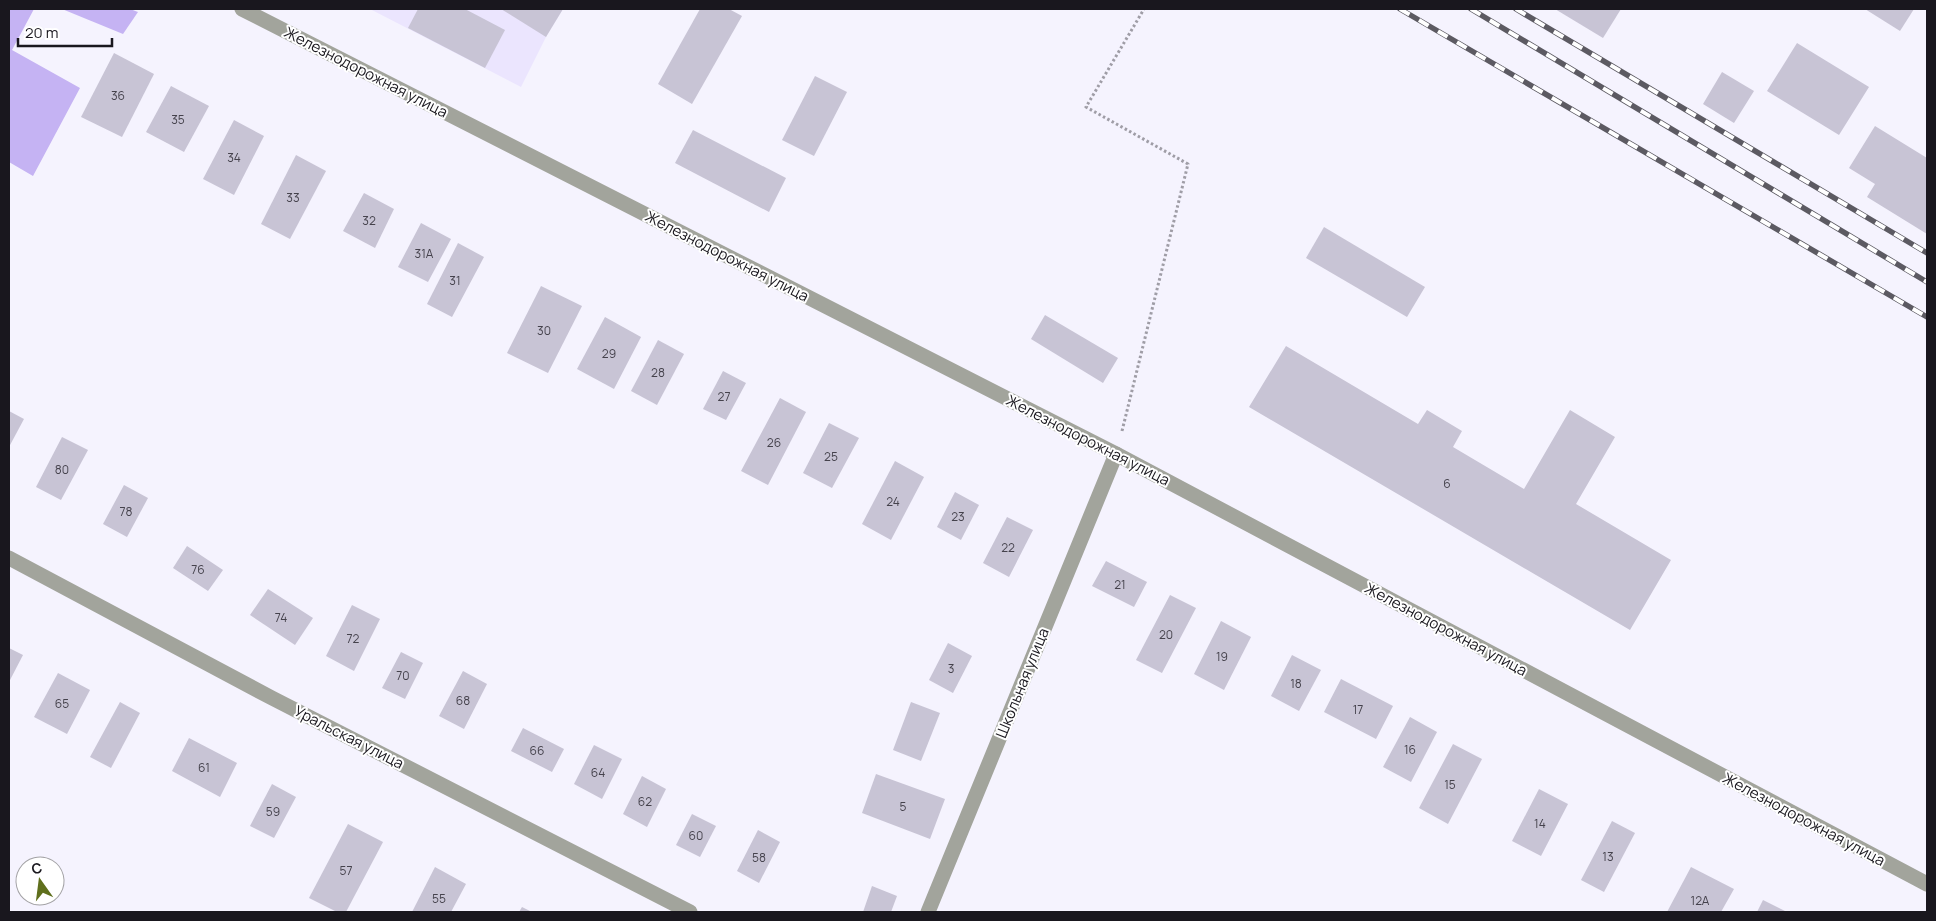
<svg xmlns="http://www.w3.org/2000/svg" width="1936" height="921" font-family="Manrope,sans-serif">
<rect width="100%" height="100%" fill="#f5f3fe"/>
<polygon fill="#ebe5fe" points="370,9 563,9 546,37 521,87"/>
<g fill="#c5b3f3">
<polygon points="9,9 34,9 12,50 80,88 33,176 9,162"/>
<polygon points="62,9 130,9 138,12 123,34"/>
</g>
<g fill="#c8c4d5">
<polygon points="418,9 465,9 505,30 485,68 408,28"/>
<polygon points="501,9 563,9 546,37"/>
<polygon points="700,9 729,9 742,16 692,104 658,84"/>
<polygon points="1555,9 1621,9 1603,38"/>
<polygon points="1865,9 1914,9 1900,31"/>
<polygon points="1797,43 1869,87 1839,135 1767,91"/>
<polygon points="114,53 154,74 122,137 81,117"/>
<polygon points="1722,72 1754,91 1734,123 1703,104"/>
<polygon points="815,76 847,92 814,156 782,140"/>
<polygon points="171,86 209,106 184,152 146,132"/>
<polygon points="234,120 264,136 234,195 203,179"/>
<polygon points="1875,126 1927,158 1927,234 1867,197 1875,184 1849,168"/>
<polygon points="693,130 786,178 769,212 675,163"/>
<polygon points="296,155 326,171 290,239 261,224"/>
<polygon points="364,193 394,209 375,248 343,231"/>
<polygon points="421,223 451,239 428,282 398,267"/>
<polygon points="1324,227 1425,287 1407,317 1306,258"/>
<polygon points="458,243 484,257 452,317 427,304"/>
<polygon points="541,286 582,306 548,373 507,353"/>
<polygon points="1045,315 1118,358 1103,383 1031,339"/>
<polygon points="605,317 641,337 614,389 577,369"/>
<polygon points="658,340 684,354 657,405 631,391"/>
<polygon points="1286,346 1418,424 1427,410 1462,431 1453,447 1524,489 1570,410 1615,437 1576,504 1671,560 1630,630 1249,407"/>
<polygon points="723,371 746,383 726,420 703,409"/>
<polygon points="780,398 806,412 768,485 741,471"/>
<polygon points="9,411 24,419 9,447"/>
<polygon points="829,423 859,438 832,488 803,473"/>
<polygon points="62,437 88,450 61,500 36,487"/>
<polygon points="895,461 924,477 891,540 862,524"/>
<polygon points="124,485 148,498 127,537 103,524"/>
<polygon points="955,492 979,505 961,540 937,527"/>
<polygon points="1007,517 1033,530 1009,577 983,563"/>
<polygon points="187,546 223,570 208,591 173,568"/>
<polygon points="1106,561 1147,582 1134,607 1092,586"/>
<polygon points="268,589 313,618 295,645 250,615"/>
<polygon points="1170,595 1196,608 1162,673 1136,660"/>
<polygon points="352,605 380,619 354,671 326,656"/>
<polygon points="1221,621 1251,637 1224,690 1194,674"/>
<polygon points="948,643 972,656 953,693 929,680"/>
<polygon points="9,648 23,655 9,682"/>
<polygon points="401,652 423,663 405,699 382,688"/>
<polygon points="1292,655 1321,670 1299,711 1271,696"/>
<polygon points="463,671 487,684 464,729 439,716"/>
<polygon points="58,673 90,690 67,734 34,717"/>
<polygon points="1341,679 1393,706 1376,739 1324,712"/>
<polygon points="120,702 140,713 111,768 90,757"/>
<polygon points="911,702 940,713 921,761 893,750"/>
<polygon points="1410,717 1437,732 1411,782 1383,767"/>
<polygon points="523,728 564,749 552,772 511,751"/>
<polygon points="189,738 237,763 220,797 172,771"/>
<polygon points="1453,744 1482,759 1448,824 1419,808"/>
<polygon points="594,745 622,759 602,799 574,784"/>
<polygon points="876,774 945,799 930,839 862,813"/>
<polygon points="642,776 666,789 647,827 623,814"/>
<polygon points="272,784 296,797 274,838 250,826"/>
<polygon points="1539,789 1568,804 1541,856 1512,841"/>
<polygon points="692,814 716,826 700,857 676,845"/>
<polygon points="1612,821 1635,833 1604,892 1581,880"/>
<polygon points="348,824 383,842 346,912 337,912 309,898"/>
<polygon points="758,830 780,842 759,883 737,871"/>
<polygon points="435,867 466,884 451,912 412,912"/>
<polygon points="1691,867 1734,889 1721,912 1667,912"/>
<polygon points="872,886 897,896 891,912 863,912"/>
<polygon points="1763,900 1787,912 1757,912"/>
<polygon points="522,907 532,912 519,912"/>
</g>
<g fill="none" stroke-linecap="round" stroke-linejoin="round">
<polyline stroke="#9f9da6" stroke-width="3" stroke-dasharray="2.5 2.5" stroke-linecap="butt" points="1122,431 1188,164 1086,107 1144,9"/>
<g stroke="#a2a49c" stroke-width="15">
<polyline points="242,9 1116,454 1927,884"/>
<polyline points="9,558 272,698 690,912"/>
<polyline points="928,912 1116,454"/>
</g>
<defs>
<g id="rail">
<polyline points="1400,9 1927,317"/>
<polyline points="1471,9 1927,282"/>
<polyline points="1516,9 1927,253"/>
</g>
</defs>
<use href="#rail" stroke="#5c5a62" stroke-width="5.5"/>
<use href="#rail" stroke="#fff" stroke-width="4" stroke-dasharray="11" stroke-linecap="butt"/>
</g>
<g text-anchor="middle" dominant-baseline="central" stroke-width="4" stroke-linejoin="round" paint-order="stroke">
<g font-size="12" fill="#45424c">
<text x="118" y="95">36</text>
<text x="178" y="119">35</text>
<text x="234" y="157">34</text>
<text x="293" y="197">33</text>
<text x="369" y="220">32</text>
<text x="424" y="253">31А</text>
<text x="455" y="280">31</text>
<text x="544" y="330">30</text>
<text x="609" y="353">29</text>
<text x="658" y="372">28</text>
<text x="724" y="396">27</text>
<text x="774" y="442">26</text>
<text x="831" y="456">25</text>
<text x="62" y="469">80</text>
<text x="1447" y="483">6</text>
<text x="893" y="501">24</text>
<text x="126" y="511">78</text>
<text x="958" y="516">23</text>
<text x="1008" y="547">22</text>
<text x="198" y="569">76</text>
<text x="1120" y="584">21</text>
<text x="281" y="617">74</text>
<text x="1166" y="634">20</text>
<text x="353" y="638">72</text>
<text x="1222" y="656">19</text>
<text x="951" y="668">3</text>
<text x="403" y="675">70</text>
<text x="1296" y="683">18</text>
<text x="463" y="700">68</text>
<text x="62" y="703">65</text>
<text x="1358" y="709">17</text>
<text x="1410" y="749">16</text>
<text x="537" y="750">66</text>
<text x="204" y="767">61</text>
<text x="598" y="772">64</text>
<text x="1450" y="784">15</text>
<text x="645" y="801">62</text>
<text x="903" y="806">5</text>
<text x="273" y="811">59</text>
<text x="1540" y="823">14</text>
<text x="696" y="835">60</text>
<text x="1608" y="856">13</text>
<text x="759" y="857">58</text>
<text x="346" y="870">57</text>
<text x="439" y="898">55</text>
<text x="1700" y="900">12А</text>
</g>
<g font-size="15" fill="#19171e" stroke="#fff">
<text transform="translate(366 72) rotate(27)">Железнодорожная улица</text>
<text transform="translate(727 256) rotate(27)">Железнодорожная улица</text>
<text transform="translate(1088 440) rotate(27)">Железнодорожная улица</text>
<text transform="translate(1446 629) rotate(28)">Железнодорожная улица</text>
<text transform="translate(1022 683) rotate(-68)">Школьная улица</text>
<text transform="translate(349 737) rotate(27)">Уральская улица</text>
<text transform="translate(1804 819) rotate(28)">Железнодорожная улица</text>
</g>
</g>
<rect width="1936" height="921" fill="none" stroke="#19171e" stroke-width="20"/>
<g transform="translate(40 881) rotate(346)"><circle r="24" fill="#ffffff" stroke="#a3a2a5"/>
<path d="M0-4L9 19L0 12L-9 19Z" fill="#5f6f1c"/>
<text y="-8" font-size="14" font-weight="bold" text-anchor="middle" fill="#19171e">С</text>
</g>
<path d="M18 38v8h94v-8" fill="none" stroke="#19171e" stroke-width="2.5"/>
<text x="25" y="38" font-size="15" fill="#19171e" stroke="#ffffff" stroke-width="4" paint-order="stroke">20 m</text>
</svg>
